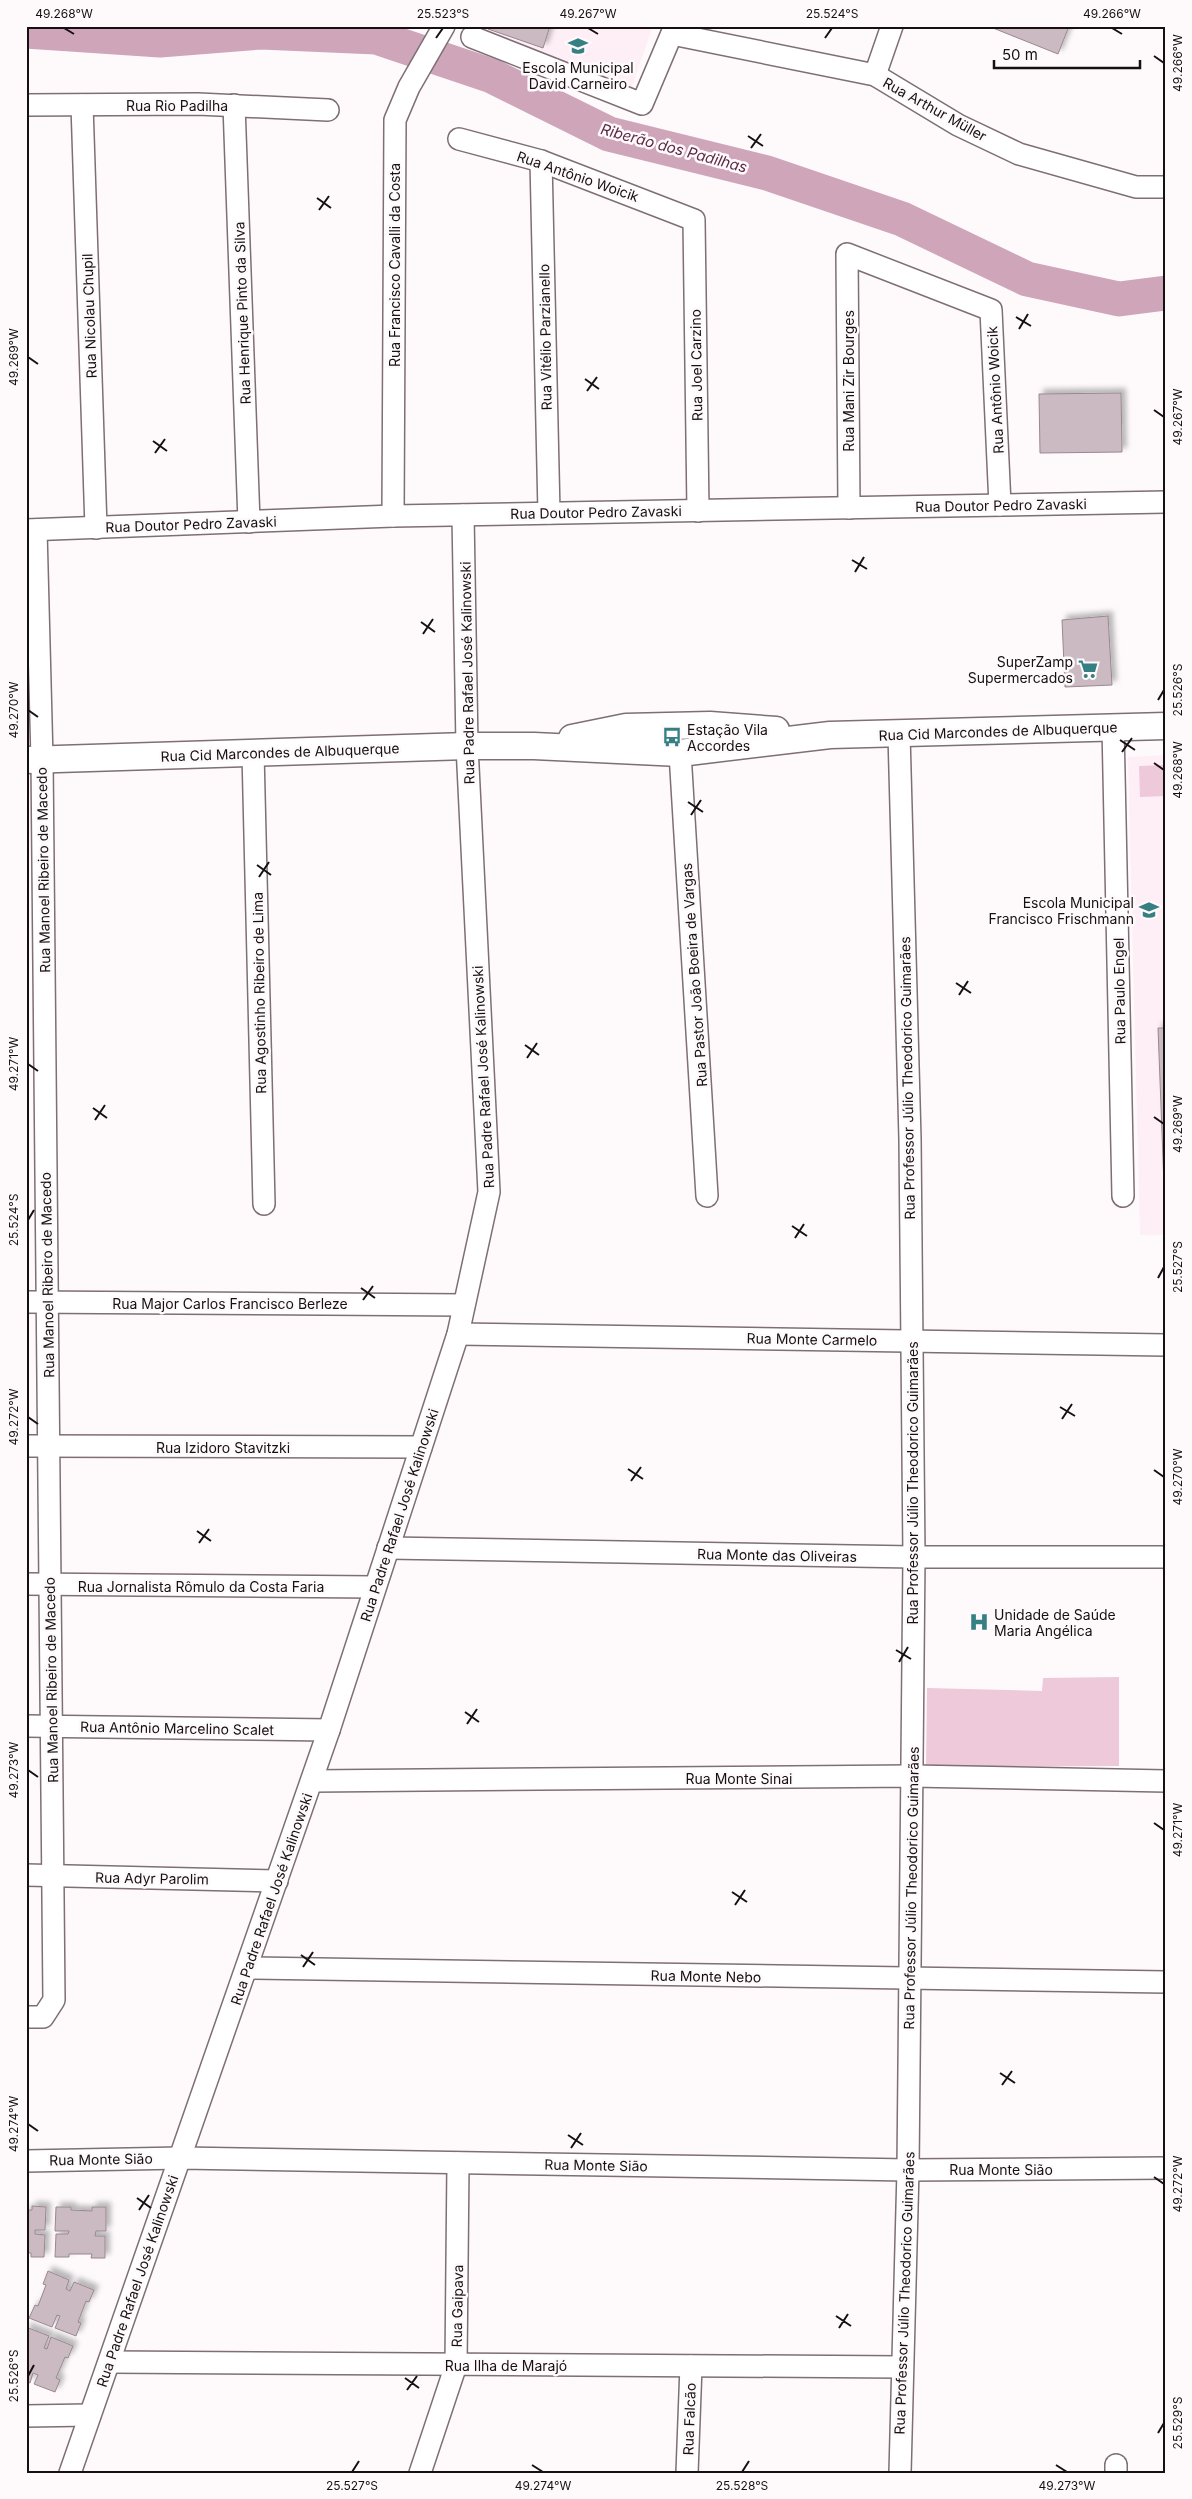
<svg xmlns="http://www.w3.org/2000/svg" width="1192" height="2499" font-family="Inter,sans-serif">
<defs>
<filter id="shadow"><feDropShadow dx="4.5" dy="-4.5" stdDeviation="2.5" flood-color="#0004"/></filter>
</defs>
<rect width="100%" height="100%" fill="#fefafc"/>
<g fill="#feeef5">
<polygon points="476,26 653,26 630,92 474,32"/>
<polygon points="1166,755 1166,1235 1140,1235 1128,757"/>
</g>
<g fill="#edc9d9">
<polygon points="1166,765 1166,796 1140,797 1139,766"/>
<polygon points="1119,1677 1119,1766 926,1767 927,1688 1042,1691 1043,1678"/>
</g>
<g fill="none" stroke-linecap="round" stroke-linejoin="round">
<polyline stroke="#cfa6b9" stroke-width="35" points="26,31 160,40 261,32 376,37 492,76 609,134 767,173 902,219 1027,279 1119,299 1166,293"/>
</g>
<g fill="#ccbac2" stroke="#99888f" filter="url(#shadow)">
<polygon points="489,26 550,26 543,48 488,29"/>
<polygon points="988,26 1069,26 1058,54"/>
<polygon points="1121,393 1122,452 1040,453 1039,394"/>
<polygon points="1108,616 1112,685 1065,687 1062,620"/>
<polygon points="1158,1028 1166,1028 1166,1185 1164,1185"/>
<polygon points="32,2206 46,2207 45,2230 35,2230 35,2234 45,2235 44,2257 31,2257 31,2253 26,2253 26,2210 32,2210"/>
<polygon points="56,2207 71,2207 71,2210 92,2211 92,2207 106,2207 106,2231 96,2231 95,2236 105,2236 105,2258 91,2258 92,2254 69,2254 69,2257 55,2257 56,2234 68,2234 69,2231 55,2231"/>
<polygon points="48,2271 69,2280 66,2289 70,2291 74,2282 94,2290 89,2302 86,2301 78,2322 81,2323 76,2336 55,2328 60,2316 57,2315 52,2327 29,2318 35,2305 38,2306 46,2285 43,2284"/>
<polygon points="26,2327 49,2336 44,2348 47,2349 51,2337 73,2346 68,2358 65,2357 56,2378 60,2380 55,2392 34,2384 38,2375 33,2373 30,2383 26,2381"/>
</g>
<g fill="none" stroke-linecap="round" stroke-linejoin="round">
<defs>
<g id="minor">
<polyline points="672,34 875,75 958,125 1019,154 1136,187 1166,187"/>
<polyline points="472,37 642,104 675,26"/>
<polyline points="875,75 892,26"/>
<polyline points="26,105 198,104 328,110"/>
<polyline points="82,105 96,528"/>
<polyline points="234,105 249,522"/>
<polyline points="459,139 541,161 694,220 698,511"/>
<polyline points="541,161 549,513"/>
<polyline points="849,508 847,254 991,310 1000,505"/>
<polyline points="393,516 395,120 409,87 444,26"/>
<polyline points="26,530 393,516 1166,502"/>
<polyline points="1113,727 1123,1196"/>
<polyline points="899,734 910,1139 914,1557 908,2170 900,2473"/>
<polyline points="253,753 264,1204"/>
<polyline points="680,753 707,1196"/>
<polyline points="26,1302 464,1305"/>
<polyline points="458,1334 1166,1345"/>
<polyline points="26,1446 421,1447"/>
<polyline points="388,1548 914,1557 1166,1557"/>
<polyline points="26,1584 375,1587"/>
<polyline points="26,1726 329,1730"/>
<polyline points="312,1781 912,1776 1166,1781"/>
<polyline points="26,1875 277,1881"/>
<polyline points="247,1968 1166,1982"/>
<polyline points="26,2017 43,2017 54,2000 42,759 36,530"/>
<polyline points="26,2161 181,2158 908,2170 1166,2168"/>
<polyline points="109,2362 902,2367"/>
<polyline points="26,2416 90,2415"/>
<polyline points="70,2473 329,1730 458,1334 489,1192 467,746 463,515"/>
<polyline points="420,2473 456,2365 458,2163"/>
<polyline points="687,2473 691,2366"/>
<polyline points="1116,2473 1116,2465"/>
</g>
<g id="tertiary">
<polyline points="572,738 626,727 710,725 776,730"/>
<polyline points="26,760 467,746 534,746 680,753 830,735 1166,726"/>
</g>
</defs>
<use href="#minor" stroke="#7e6e75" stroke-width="24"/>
<use href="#tertiary" stroke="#7e6e75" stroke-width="29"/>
<use href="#minor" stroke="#fff" stroke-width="21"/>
<use href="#tertiary" stroke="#fff" stroke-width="26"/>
</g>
<path fill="none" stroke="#161013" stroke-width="2" d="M 64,28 L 74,34M 588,28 L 598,34M 1112,28 L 1122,34M 436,38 L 443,28M 825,38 L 832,28M 1154,56 L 1164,63M 748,136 L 763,146M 751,148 L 761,134M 317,198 L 331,208M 319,210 L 329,196M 1016,317 L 1031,326M 1019,329 L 1028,314M 28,357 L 38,364M 585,379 L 599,389M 587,391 L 597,377M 1154,410 L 1164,417M 153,441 L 167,451M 155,453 L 165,439M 852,560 L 867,569M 855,572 L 864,557M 421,622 L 435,632M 423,634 L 433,619M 1158,700 L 1164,690M 28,710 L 38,717M 1120,740 L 1135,750M 1122,752 L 1132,738M 1154,763 L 1164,770M 688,802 L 703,812M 691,815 L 701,800M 257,865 L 271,875M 259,877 L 269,862M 956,983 L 971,993M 959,995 L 968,981M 525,1045 L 539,1055M 527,1058 L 537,1043M 28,1064 L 38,1071M 93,1108 L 107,1118M 1154,1117 L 1164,1124M 95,1120 L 105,1105M 28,1220 L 34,1210M 792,1226 L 807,1236M 795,1238 L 804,1224M 1158,1278 L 1164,1267M 361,1288 L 375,1298M 363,1300 L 373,1286M 1060,1407 L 1075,1416M 28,1417 L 38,1424M 1062,1419 L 1072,1404M 628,1469 L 643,1479M 1154,1470 L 1164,1477M 631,1481 L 641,1467M 197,1531 L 211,1541M 199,1543 L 209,1529M 896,1650 L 911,1659M 899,1662 L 908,1647M 465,1712 L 479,1722M 467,1724 L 477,1709M 28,1770 L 38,1777M 1154,1823 L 1164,1830M 732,1892 L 747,1902M 735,1905 L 745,1890M 301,1955 L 315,1965M 303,1967 L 313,1952M 1000,2073 L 1015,2083M 1002,2085 L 1012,2071M 28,2124 L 38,2131M 568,2135 L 583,2145M 571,2148 L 581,2133M 1154,2177 L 1164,2184M 137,2198 L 151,2208M 139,2210 L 149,2195M 836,2316 L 851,2326M 839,2328 L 848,2314M 28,2376 L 34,2365M 405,2378 L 419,2388M 407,2390 L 417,2376M 1158,2433 L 1164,2423M 532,2465 L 543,2472M 1056,2465 L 1067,2472M 352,2472 L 359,2461M 742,2472 L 749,2461"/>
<defs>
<symbol id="school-bare" viewBox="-9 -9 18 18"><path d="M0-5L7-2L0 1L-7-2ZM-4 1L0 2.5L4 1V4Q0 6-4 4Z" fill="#367f82" stroke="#fefafc" stroke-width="2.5" paint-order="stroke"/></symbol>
<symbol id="supermarket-bare" viewBox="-9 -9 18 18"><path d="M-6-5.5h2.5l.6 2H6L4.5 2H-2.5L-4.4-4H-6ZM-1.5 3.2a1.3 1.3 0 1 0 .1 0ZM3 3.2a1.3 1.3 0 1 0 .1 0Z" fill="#367f82" stroke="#fefafc" stroke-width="2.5" paint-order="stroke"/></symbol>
<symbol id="bus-bare" viewBox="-9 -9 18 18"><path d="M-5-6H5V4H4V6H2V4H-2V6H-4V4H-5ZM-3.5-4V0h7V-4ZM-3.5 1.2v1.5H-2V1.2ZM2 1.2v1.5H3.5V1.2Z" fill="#367f82" stroke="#fefafc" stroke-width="2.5" paint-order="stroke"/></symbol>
<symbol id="hospital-bare" viewBox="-9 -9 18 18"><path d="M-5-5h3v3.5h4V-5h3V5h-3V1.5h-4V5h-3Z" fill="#367f82" stroke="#fefafc" stroke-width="2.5" paint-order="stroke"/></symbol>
</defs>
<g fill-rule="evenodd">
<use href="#school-bare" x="564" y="32" width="28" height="28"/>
<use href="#supermarket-bare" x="1074" y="655" width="28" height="28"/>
<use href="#bus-bare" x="658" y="723" width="28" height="28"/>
<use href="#school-bare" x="1135" y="896" width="28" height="28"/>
<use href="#hospital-bare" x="965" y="1608" width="28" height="28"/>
</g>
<g text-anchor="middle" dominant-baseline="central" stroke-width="5" stroke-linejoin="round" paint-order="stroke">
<g font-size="14" fill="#161013" stroke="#fefafc" text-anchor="end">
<text x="578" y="67" text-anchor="middle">Escola Municipal<tspan x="578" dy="16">David Carneiro</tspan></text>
<text x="1073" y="661">SuperZamp<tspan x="1073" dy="16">Supermercados</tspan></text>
<text x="687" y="729" text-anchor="start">Estação Vila<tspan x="687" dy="16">Accordes</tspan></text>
<text x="1134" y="902">Escola Municipal<tspan x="1134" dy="16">Francisco Frischmann</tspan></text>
<text x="994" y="1614" text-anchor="start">Unidade de Saúde<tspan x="994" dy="16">Maria Angélica</tspan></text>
</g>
<g font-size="14" fill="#161013" stroke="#fefafc">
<text x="177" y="105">Rua Rio Padilha</text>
<text transform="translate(935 109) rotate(29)">Rua Arthur Müller</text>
<text transform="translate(578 176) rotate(19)">Rua Antônio Woicik</text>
<text transform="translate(394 265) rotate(-90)">Rua Francisco Cavalli da Costa</text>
<text transform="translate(242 313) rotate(-92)">Rua Henrique Pinto da Silva</text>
<text transform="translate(89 316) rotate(-92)">Rua Nicolau Chupil</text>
<text transform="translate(545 337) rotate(-91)">Rua Vitélio Parzianello</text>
<text transform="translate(696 365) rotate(-91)">Rua Joel Carzino</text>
<text transform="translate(848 381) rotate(-90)">Rua Mani Zir Bourges</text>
<text transform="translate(995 390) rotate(-93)">Rua Antônio Woicik</text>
<text transform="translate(1001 505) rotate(-1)">Rua Doutor Pedro Zavaski</text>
<text transform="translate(596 512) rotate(-1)">Rua Doutor Pedro Zavaski</text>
<text transform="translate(191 524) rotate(-2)">Rua Doutor Pedro Zavaski</text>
<text transform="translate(467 673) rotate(-91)">Rua Padre Rafael José Kalinowski</text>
<text transform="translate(998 731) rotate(-2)">Rua Cid Marcondes de Albuquerque</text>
<text transform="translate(280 752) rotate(-2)">Rua Cid Marcondes de Albuquerque</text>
<text transform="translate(43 870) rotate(-91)">Rua Manoel Ribeiro de Macedo</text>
<text transform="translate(694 975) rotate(-94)">Rua Pastor João Boeira de Vargas</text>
<text transform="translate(1119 991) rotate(-91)">Rua Paulo Engel</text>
<text transform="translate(259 993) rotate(-91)">Rua Agostinho Ribeiro de Lima</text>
<text transform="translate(483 1077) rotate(-93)">Rua Padre Rafael José Kalinowski</text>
<text transform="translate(907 1078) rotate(-91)">Rua Professor Júlio Theodorico Guimarães</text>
<text transform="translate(47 1275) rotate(-91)">Rua Manoel Ribeiro de Macedo</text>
<text x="230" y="1303">Rua Major Carlos Francisco Berleze</text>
<text transform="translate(812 1339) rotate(1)">Rua Monte Carmelo</text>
<text x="223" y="1447">Rua Izidoro Stavitzki</text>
<text transform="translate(912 1483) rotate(-90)">Rua Professor Júlio Theodorico Guimarães</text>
<text transform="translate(399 1515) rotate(-72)">Rua Padre Rafael José Kalinowski</text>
<text transform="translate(777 1555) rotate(1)">Rua Monte das Oliveiras</text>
<text x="201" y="1586">Rua Jornalista Rômulo da Costa Faria</text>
<text transform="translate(51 1680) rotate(-91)">Rua Manoel Ribeiro de Macedo</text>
<text transform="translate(177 1728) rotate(1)">Rua Antônio Marcelino Scalet</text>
<text x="739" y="1778">Rua Monte Sinai</text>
<text transform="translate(152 1878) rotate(1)">Rua Adyr Parolim</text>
<text transform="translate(911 1888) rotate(-89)">Rua Professor Júlio Theodorico Guimarães</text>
<text transform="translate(271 1899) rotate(-71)">Rua Padre Rafael José Kalinowski</text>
<text transform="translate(706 1976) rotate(1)">Rua Monte Nebo</text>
<text transform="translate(101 2159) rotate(-1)">Rua Monte Sião</text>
<text transform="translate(596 2165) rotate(1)">Rua Monte Sião</text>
<text x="1001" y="2169">Rua Monte Sião</text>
<text transform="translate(137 2281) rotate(-71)">Rua Padre Rafael José Kalinowski</text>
<text transform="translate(904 2293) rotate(-88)">Rua Professor Júlio Theodorico Guimarães</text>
<text transform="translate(457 2306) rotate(-89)">Rua Gaipava</text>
<text x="506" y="2365">Rua Ilha de Marajó</text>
<text transform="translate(689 2419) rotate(-88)">Rua Falcão</text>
</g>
<g font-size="15" font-style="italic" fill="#5d2a45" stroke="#fefafc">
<text transform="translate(674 148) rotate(15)">Riberão dos Padilhas</text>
</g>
</g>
<rect width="1192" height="2499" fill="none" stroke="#fefafc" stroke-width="55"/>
<path d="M994 60v8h146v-8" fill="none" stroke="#161013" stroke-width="2.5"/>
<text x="1002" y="60" font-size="15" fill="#161013" stroke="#fefafc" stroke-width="4" paint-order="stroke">50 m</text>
<rect x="28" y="28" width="1136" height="2444" fill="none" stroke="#161013" stroke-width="2"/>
<g font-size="12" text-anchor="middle" fill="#161013">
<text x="64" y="18">49.268°W</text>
<text x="443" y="18">25.523°S</text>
<text x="588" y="18">49.267°W</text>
<text x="832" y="18">25.524°S</text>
<text x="1112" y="18">49.266°W</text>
<text transform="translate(1178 63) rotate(-90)" y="4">49.266°W</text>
<text transform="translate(14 357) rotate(-90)" y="4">49.269°W</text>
<text transform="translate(1178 417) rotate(-90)" y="4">49.267°W</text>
<text transform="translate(1178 690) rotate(-90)" y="4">25.526°S</text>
<text transform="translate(14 710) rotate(-90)" y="4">49.270°W</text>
<text transform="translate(1178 770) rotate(-90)" y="4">49.268°W</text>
<text transform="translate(14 1064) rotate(-90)" y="4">49.271°W</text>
<text transform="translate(1178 1124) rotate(-90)" y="4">49.269°W</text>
<text transform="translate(14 1220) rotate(-90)" y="4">25.524°S</text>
<text transform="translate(1178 1267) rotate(-90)" y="4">25.527°S</text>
<text transform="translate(14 1417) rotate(-90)" y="4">49.272°W</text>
<text transform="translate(1178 1477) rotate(-90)" y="4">49.270°W</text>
<text transform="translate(14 1770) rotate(-90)" y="4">49.273°W</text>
<text transform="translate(1178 1830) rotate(-90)" y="4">49.271°W</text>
<text transform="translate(14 2124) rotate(-90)" y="4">49.274°W</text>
<text transform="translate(1178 2184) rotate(-90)" y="4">49.272°W</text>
<text transform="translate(14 2376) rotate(-90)" y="4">25.526°S</text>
<text transform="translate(1178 2423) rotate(-90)" y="4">25.529°S</text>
<text x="352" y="2490">25.527°S</text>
<text x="543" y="2490">49.274°W</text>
<text x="742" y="2490">25.528°S</text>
<text x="1067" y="2490">49.273°W</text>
</g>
</svg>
